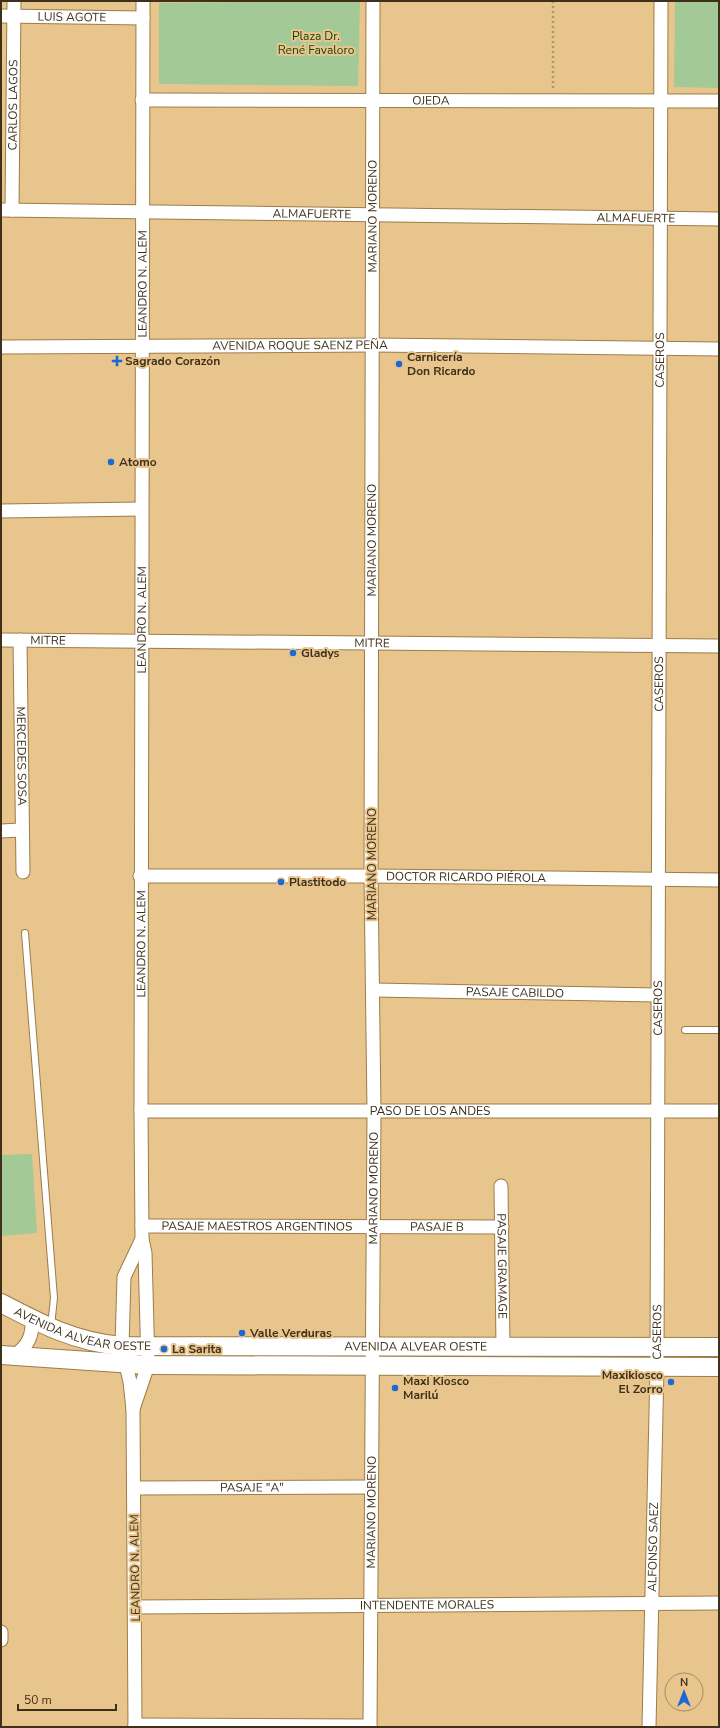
<svg xmlns="http://www.w3.org/2000/svg" width="720" height="1728" font-family="'Nunito Sans',sans-serif">
<rect width="100%" height="100%" fill="#e9c58e"/>
<g fill="#a2c996">
<polygon points="360,1 358,86 159,84 159,3"/>
<polygon points="675,1 719,2 719,88 674,87"/>
<polygon points="32,1154 37,1233 1,1236 1,1155"/>
</g>
<g fill="none" stroke-linecap="round" stroke-linejoin="round">
<defs>
<g id="lane">
<polyline points="25,933 54,1298 51,1326"/>
<polyline points="685,1030 719,1030"/>
</g>
<g id="street">
<path id="s1" d="M 1,16 L 143,18"/>
<path id="s2" d="M 142,100 L 719,101"/>
<path id="s3" d="M 1,210 L 719,219"/>
<path id="s4" d="M 12,210 L 14,1"/>
<path id="s5" d="M 1,347 L 373,345 L 719,349"/>
<polyline points="1,511 141,509"/>
<path id="s6" d="M 1,640 L 719,646"/>
<path id="s7" d="M 20,640 L 23,872"/>
<polyline points="1,831 21,830"/>
<path id="s8" d="M 140,876 L 371,876 L 719,880"/>
<path id="s9" d="M 374,990 L 657,995"/>
<path id="s10" d="M 141,1111 L 719,1111"/>
<path id="s11" d="M 501,1186 L 503,1347"/>
<path id="s12" d="M 142,1226 L 502,1227"/>
<path d="M 14,1356 C 28,1346 33,1336 32,1319"/>
<path id="s13" d="M 133,1409 L 148,1365 L 145,1253 L 142,1239 L 141,1111 L 143,1"/>
<path id="s14" d="M 134,1488 L 370,1487"/>
<path id="s15" d="M 135,1607 L 719,1603"/>
<polyline points="1,1632 1,1640"/>
<polyline points="135,1725 370,1726"/>
<polyline points="135,1727 133,1409 130,1382 122,1346 124,1277 142,1239"/>
<path id="s16" d="M 370,1727 L 374,1112 L 371,876 L 373,1"/>
<path id="s17" d="M 649,1727 L 657,1367 L 661,1"/>
</g>
<g id="secondary">
<path id="s18" d="M 1,1303 C 41,1324 75,1342 122,1346 L 719,1347"/>
<polyline points="1,1355 148,1365 719,1367"/>
</g>
</defs>
<use href="#lane" stroke="#9d7c46" stroke-width="8"/>
<use href="#street" stroke="#9d7c46" stroke-width="15"/>
<use href="#secondary" stroke="#9d7c46" stroke-width="20"/>
<polyline stroke="#b29468" stroke-width="2.5" stroke-dasharray="2 3" stroke-linecap="butt" points="553,1 553,88"/>
<use href="#lane" stroke="#fff" stroke-width="6"/>
<use href="#street" stroke="#fff" stroke-width="13"/>
<use href="#secondary" stroke="#fff" stroke-width="18"/>
</g>
<g fill="#1b69d4" stroke="#e9c58e" stroke-width="1.5">
<path d="M115 355h4v4h4v4h-4v4h-4v-4h-4v-4h4z"/>
<circle cx="399" cy="364" r="4"/>
<circle cx="111" cy="462" r="4"/>
<circle cx="293" cy="653" r="4"/>
<circle cx="281" cy="882" r="4"/>
<circle cx="242" cy="1333" r="4"/>
<circle cx="164" cy="1349" r="4"/>
<circle cx="671" cy="1382" r="4"/>
<circle cx="395" cy="1388" r="4"/>
</g>
<g text-anchor="middle" dominant-baseline="central" stroke-width="4" stroke-linejoin="round" paint-order="stroke">
<g font-size="12" fill="#3f301a" stroke="#e9c58e">
<text stroke="none"><textPath href="#s1" startOffset="71">LUIS AGOTE</textPath></text>
<text stroke="none"><textPath href="#s2" startOffset="289">OJEDA</textPath></text>
<text stroke="none"><textPath href="#s4" startOffset="105">CARLOS LAGOS</textPath></text>
<text stroke="none"><textPath href="#s3" startOffset="311">ALMAFUERTE</textPath></text>
<text stroke="none"><textPath href="#s16" startOffset="1511">MARIANO MORENO</textPath></text>
<text stroke="none"><textPath href="#s3" startOffset="635">ALMAFUERTE</textPath></text>
<text stroke="none"><textPath href="#s13" startOffset="1128">LEANDRO N. ALEM</textPath></text>
<text stroke="none"><textPath href="#s5" startOffset="299">AVENIDA ROQUE SAENZ PEÑA</textPath></text>
<text stroke="none"><textPath href="#s17" startOffset="1367">CASEROS</textPath></text>
<text stroke="none"><textPath href="#s16" startOffset="1187">MARIANO MORENO</textPath></text>
<text stroke="none"><textPath href="#s13" startOffset="792">LEANDRO N. ALEM</textPath></text>
<text stroke="none"><textPath href="#s6" startOffset="47">MITRE</textPath></text>
<text stroke="none"><textPath href="#s6" startOffset="371">MITRE</textPath></text>
<text stroke="none"><textPath href="#s17" startOffset="1043">CASEROS</textPath></text>
<text stroke="none"><textPath href="#s7" startOffset="116">MERCEDES SOSA</textPath></text>
<text transform="translate(372 864) rotate(-90)">MARIANO MORENO</text>
<text stroke="none"><textPath href="#s8" startOffset="326">DOCTOR RICARDO PIÉROLA</textPath></text>
<text stroke="none"><textPath href="#s13" startOffset="468">LEANDRO N. ALEM</textPath></text>
<text stroke="none"><textPath href="#s9" startOffset="141">PASAJE CABILDO</textPath></text>
<text stroke="none"><textPath href="#s17" startOffset="719">CASEROS</textPath></text>
<text stroke="none"><textPath href="#s10" startOffset="289">PASO DE LOS ANDES</textPath></text>
<text stroke="none"><textPath href="#s16" startOffset="539">MARIANO MORENO</textPath></text>
<text stroke="none"><textPath href="#s12" startOffset="115">PASAJE MAESTROS ARGENTINOS</textPath></text>
<text stroke="none"><textPath href="#s12" startOffset="295">PASAJE B</textPath></text>
<text stroke="none"><textPath href="#s11" startOffset="80">PASAJE GRAMAGE</textPath></text>
<text stroke="none"><textPath href="#s18" startOffset="87">AVENIDA ALVEAR OESTE</textPath></text>
<text stroke="none"><textPath href="#s17" startOffset="395">CASEROS</textPath></text>
<text stroke="none"><textPath href="#s18" startOffset="423">AVENIDA ALVEAR OESTE</textPath></text>
<text stroke="none"><textPath href="#s14" startOffset="118">PASAJE "A"</textPath></text>
<text stroke="none"><textPath href="#s16" startOffset="215">MARIANO MORENO</textPath></text>
<text stroke="none"><textPath href="#s17" startOffset="180">ALFONSO SAEZ</textPath></text>
<text transform="translate(135 1568) rotate(-91)">LEANDRO N. ALEM</text>
<text stroke="none"><textPath href="#s15" startOffset="292">INTENDENTE MORALES</textPath></text>
</g>
<g font-size="12" fill="#163e03" stroke="#e9c58e">
<text x="316" y="36">Plaza Dr.<tspan x="316" dy="14">René Favaloro</tspan></text>
</g>
<g font-size="12" font-weight="bold" fill="#3f301a" stroke="#e9c58e" text-anchor="start">
<text x="407" y="357">Carnicería<tspan x="407" dy="14">Don Ricardo</tspan></text>
<text x="125" y="361">Sagrado Corazón</text>
<text x="119" y="462">Atomo</text>
<text x="301" y="653">Gladys</text>
<text x="289" y="882">Plastitodo</text>
<text x="250" y="1333">Valle Verduras</text>
<text x="172" y="1349">La Sarita</text>
<text x="663" y="1375" text-anchor="end">Maxikiosco<tspan x="663" dy="14">El Zorro</tspan></text>
<text x="403" y="1381">Maxi Kiosco<tspan x="403" dy="14">Marilú</tspan></text>
</g>
</g>
<rect width="720" height="1728" fill="none" stroke="#3f301a" stroke-width="4"/>
<g transform="translate(684 1692)"><circle r="19" fill="#e9c58e" stroke="#a58960"/>
<path d="M0-3L7 15L0 10L-7 15Z" fill="#1b69d4"/>
<text y="-6" font-size="11" font-weight="bold" text-anchor="middle" fill="#3f301a">N</text>
</g>
<path d="M18 1704v6h98v-6" fill="none" stroke="#3f301a" stroke-width="2"/>
<text x="24" y="1704" font-size="12" fill="#3f301a" stroke="#e9c58e" stroke-width="3" paint-order="stroke">50 m</text>
</svg>
